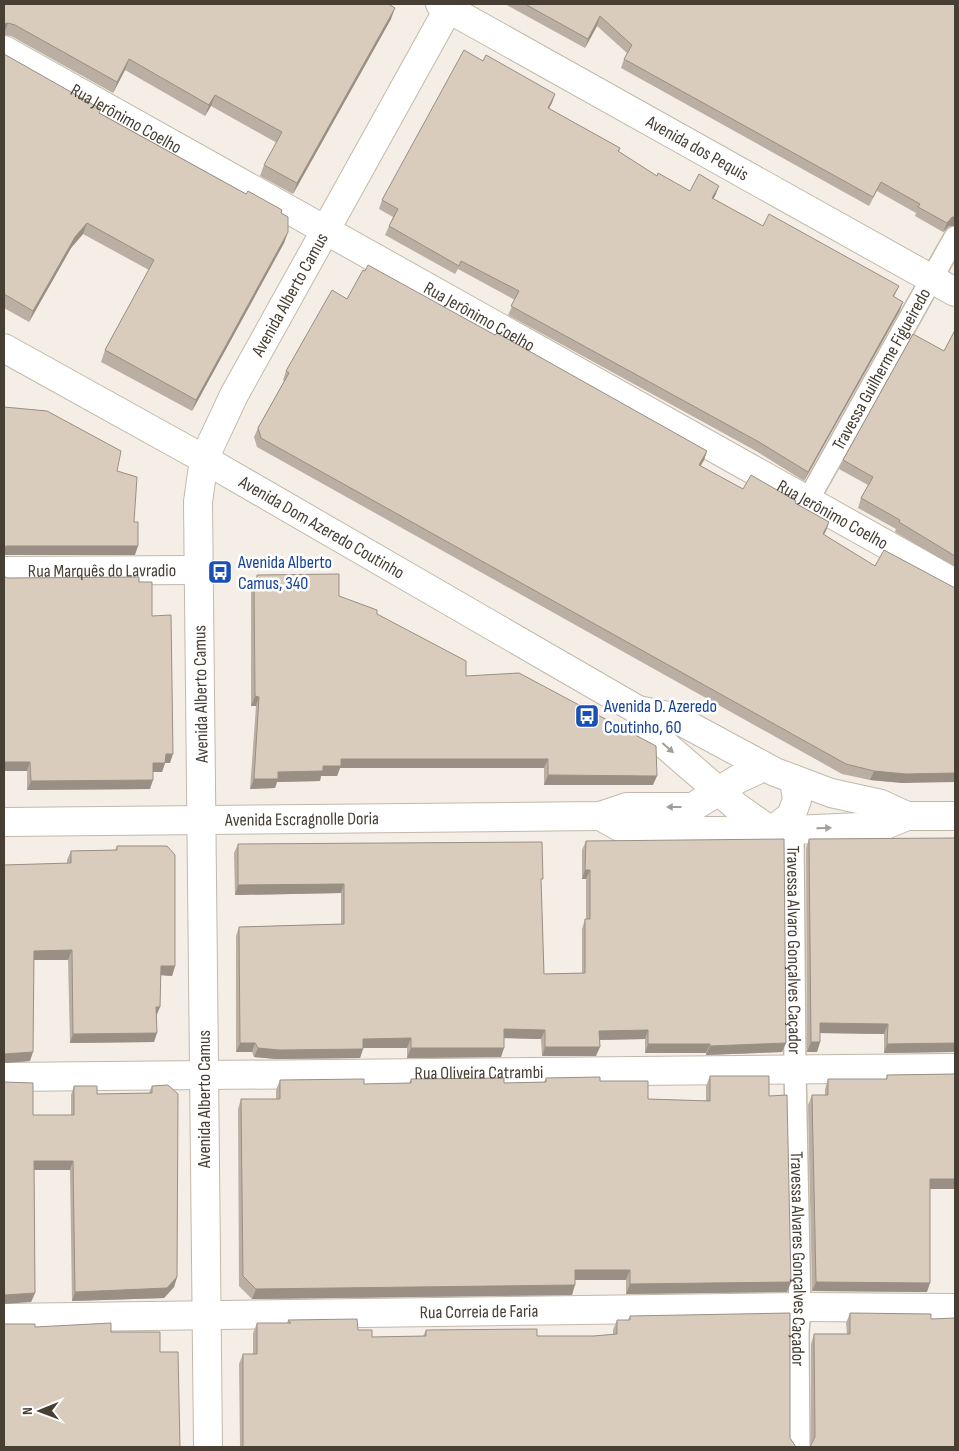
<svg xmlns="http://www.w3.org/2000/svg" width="959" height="1451" font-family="'Sofia Sans Condensed',sans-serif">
<rect width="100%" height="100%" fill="#f4eee6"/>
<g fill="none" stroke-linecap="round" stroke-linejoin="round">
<defs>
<g id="pedestrian">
<path id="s1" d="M 808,500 L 955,237"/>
<path id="s2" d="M 793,830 L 795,1070 L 800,1307 L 798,1332 L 799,1447"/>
</g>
<g id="minor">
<path id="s3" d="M 440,4 L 955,292"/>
<path id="s4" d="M 4,50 L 955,583"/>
<path id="s5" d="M 4,348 L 204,459 L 638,710 L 673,717 L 775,772 L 831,793 L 881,804 L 907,816"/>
<path id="s6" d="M 4,571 L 199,570"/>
<polyline points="638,710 656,737 737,807 771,831 883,826 907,816 955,816"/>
<polyline points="600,816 627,831 771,831 791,816 797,800 794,779"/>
<path id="s7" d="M 4,822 L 600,816 L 627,807 L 693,807 L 738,779 L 764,767"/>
<path id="s8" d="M 4,1077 L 955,1068"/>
<path id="s9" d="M 4,1318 L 800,1307 L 955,1308"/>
<path id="s10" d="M 208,1447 L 198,502 L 204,459 L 234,395 L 451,4"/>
</g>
</defs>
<use href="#pedestrian" stroke="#c3b8aa" stroke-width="24"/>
<use href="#minor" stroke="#c3b8aa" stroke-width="30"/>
<use href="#pedestrian" stroke="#fff" stroke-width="21"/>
<use href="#minor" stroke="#fff" stroke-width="28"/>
</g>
<g fill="#bbafa3">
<polygon points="4,4 391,19 293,194 260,176 264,165 277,143 211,106 205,116 125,70 113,93 11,36 4,35"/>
<polygon points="505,4 955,4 949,226 943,232 915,216 916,213 877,191 869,206 621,68 624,59 627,53 597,26 585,48"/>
<polygon points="4,54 100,113 281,213 288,232 284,243 192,411 101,362 105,350 149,270 83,234 71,248 29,322 4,308"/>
<polygon points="483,61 555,94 549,109 620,148 619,152 657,176 690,191 716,194 713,199 763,226 899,286 894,297 900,310 804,481 756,451 508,315 515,300 458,269 455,274 385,235 393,217 379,209 382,200"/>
<polygon points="347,299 495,335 707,451 704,460 700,466 743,489 795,503 829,522 824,534 903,783 870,780 842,774 257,447 254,437 258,428 284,381 283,380 286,371"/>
<polygon points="955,330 955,567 895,532 896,529 858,508 861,498 868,485 839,469 843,460 944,351"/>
<polygon points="257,575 339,596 377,614 466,676 653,785 544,785 544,768 340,768 337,776 321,776 320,781 277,782 275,788 250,789 256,706 251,706 251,591"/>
<polygon points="7,578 139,582 152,616 170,763 165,763 162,772 153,772 150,789 27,790 27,771"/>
<polygon points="809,839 955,1052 884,1053 884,1034 820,1033 820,1042 817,1052 807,1052 806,848"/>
<polygon points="586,841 786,1043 782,1052 706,1055 706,1053 645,1053 645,1039 600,1040 596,1056 542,1056 541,1039 504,1038 501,1057 407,1058 407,1048 363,1048 360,1058 276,1059 254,1057 252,1052 236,1052 236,936 239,927 341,924 341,893 235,895 234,853 238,844 541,885 544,974 582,973 582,929 585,919 586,919 586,879 582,879 582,850"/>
<polygon points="117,846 175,966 172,976 161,975 154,1042 70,1043 68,960 34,960 30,1061 4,1063 4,865 67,864 67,860 71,851 115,850"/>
<polygon points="955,1074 955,1189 930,1189 927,1292 812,1291 808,1105 812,1095 825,1095 825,1089 828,1079 886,1079 887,1075"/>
<polygon points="710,1076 769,1096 791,1282 787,1292 626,1294 626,1280 575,1280 572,1295 252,1299 239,1286 238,1109 241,1099 276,1099 276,1090 280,1080 364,1084 409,1083 411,1079 504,1083 544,1082 546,1078 600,1081 648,1099 706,1101 706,1086"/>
<polygon points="74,1086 97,1094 149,1093 152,1086 177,1277 174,1287 164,1298 72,1301 70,1170 34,1170 35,1293 31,1302 33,1115 71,1115 71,1095"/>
<polygon points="850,1313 931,1319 811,1444 811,1344 814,1334 847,1334 846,1323"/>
<polygon points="630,1316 790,1438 796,1447 240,1447 239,1364 243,1354 253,1354 253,1333 257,1323 287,1323 288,1320 358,1330 372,1337 423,1336 426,1330 537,1336 594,1336 613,1334 613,1330 617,1320 628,1320"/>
</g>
<g fill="#998f84">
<polygon points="395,8 391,19 293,194 297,183"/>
<polygon points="600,16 597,26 585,48 588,39"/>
<polygon points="8,23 4,34 4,35 4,24"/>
<polygon points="129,59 125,70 113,93 117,82"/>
<polygon points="555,94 552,103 544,117 548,108"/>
<polygon points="215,95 211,106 205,116 209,105"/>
<polygon points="719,186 716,194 709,207 712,198"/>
<polygon points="952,217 955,217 955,226 949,226 943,232 947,223"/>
<polygon points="87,223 83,234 71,248 29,322 33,311 75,237"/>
<polygon points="288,232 284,243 192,411 196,400"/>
<polygon points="903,302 900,310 804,481 808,472"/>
<polygon points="707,451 704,460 696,474 699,465"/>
<polygon points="829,522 826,531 819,543 823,534"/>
<polygon points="7,546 138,546 135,555 4,555 4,547"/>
<polygon points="255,696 259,697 256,706 251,706"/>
<polygon points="166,754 173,754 170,763 162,763"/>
<polygon points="341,759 548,759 544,768 340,768 337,776 321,776 320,781 277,782 275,788 250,789 254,779 278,772 323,766"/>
<polygon points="4,762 30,762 27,771 4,771"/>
<polygon points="153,763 165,763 162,772 150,772"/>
<polygon points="874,771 955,773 955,782 903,783 870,780"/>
<polygon points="548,775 657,776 653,785 544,785"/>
<polygon points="153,780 150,789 27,790 31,781"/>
<polygon points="585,870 590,870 586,879 582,879"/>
<polygon points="344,884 341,893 235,895 238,885"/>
<polygon points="72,950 68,960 30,960 34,951"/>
<polygon points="161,966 175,966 172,976 158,975"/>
<polygon points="156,1007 160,1007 156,1017"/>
<polygon points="820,1023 888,1024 884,1034 817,1033"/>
<polygon points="504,1029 545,1030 541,1039 501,1038"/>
<polygon points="648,1030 645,1039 596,1040 599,1031"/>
<polygon points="157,1033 154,1042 70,1043 73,1034"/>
<polygon points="411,1038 407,1048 359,1048 363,1039"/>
<polygon points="811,1042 820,1042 817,1052 807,1052"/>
<polygon points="240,1043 255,1043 252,1052 236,1052"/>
<polygon points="786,1043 782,1052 706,1055 710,1046"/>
<polygon points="955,1043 955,1052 884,1053 887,1044"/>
<polygon points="648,1044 710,1044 706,1053 645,1053"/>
<polygon points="545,1047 600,1047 596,1056 542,1056"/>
<polygon points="258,1048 363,1049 360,1058 276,1059 254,1057"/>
<polygon points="411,1048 504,1048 501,1057 407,1058"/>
<polygon points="33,1052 30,1061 4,1063 4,1054"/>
<polygon points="34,1161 73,1161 70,1170 30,1170"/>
<polygon points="930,1179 955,1179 955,1189 927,1189"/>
<polygon points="575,1270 630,1270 626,1280 571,1280"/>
<polygon points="177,1277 174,1287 164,1298 72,1301 75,1292"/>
<polygon points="791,1282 787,1292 626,1294 630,1284"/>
<polygon points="816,1282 930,1283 927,1292 812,1291"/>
<polygon points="575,1285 572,1295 252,1299 256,1289"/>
<polygon points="35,1293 31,1302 4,1304 4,1295"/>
</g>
<g fill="#daccbd" stroke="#998f84">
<polygon points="4,4 388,4 395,8 297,183 264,165 282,132 215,95 209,105 129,59 117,82 15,25 8,23 4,24"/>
<polygon points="525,4 955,4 955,217 952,217 947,223 918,207 920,204 881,182 873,197 624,59 632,45 600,16 588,39"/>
<polygon points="464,50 483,61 486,55 555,94 548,108 620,148 618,151 657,176 658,173 690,191 699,174 719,186 712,198 763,226 769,214 899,286 893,296 903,302 808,472 759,442 511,306 519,291 461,261 459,266 389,226 398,209 382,200"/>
<polygon points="4,54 101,109 99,113 246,194 248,191 282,210 281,213 288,217 288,232 196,400 105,350 154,260 87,223 75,237 33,311 4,294"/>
<polygon points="368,265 495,335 497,333 707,451 699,465 743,489 751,475 796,501 795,503 829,522 823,534 875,566 884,550 955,588 955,773 906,774 874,771 846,764 261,438 258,428 289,373 286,371 332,290 347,299 363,270 365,271"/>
<polygon points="955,330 955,556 899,522 900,520 861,498 873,477 843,460 913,334 944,351"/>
<polygon points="4,407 47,411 121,451 117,471 137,477 134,522 138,522 138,546 7,546 4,547"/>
<polygon points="339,574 339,596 377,610 377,614 466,661 466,676 519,673 656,746 657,776 548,775 548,759 341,759 341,766 323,766 323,771 278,772 278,779 254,779 259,697 255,696 254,582 257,582 257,575"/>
<polygon points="4,576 7,578 139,577 139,582 152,582 152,616 171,615 173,754 166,754 165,763 153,763 153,780 31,781 30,762 4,762"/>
<polygon points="955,838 955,1043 887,1044 888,1024 820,1023 820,1042 811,1042 809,839"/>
<polygon points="784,839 786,1043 710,1046 710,1044 648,1044 648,1030 599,1031 600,1047 545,1047 545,1030 504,1029 504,1048 411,1048 411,1038 363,1039 363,1049 279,1050 258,1048 255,1043 240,1043 239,927 344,924 344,884 238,885 238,844 542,842 543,879 541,879 544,974 585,973 585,919 590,919 590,870 585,870 586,841"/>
<polygon points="117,846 167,846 175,855 175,966 161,966 160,1007 156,1007 157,1033 73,1034 72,950 34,951 33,1052 4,1054 4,865 71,863 71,851 117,850"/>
<polygon points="955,1074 955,1179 930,1179 930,1283 816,1282 812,1095 828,1095 828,1079 887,1079 887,1075"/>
<polygon points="710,1076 769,1076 769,1096 787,1095 791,1282 630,1284 630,1270 575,1270 575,1285 256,1289 243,1276 241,1099 280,1099 280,1080 364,1079 364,1084 411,1083 411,1079 504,1078 504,1083 546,1082 546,1078 600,1077 600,1081 648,1081 648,1099 710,1101"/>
<polygon points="4,1082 33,1083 33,1115 74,1115 74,1086 97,1086 97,1094 152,1093 152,1086 168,1085 178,1094 177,1277 167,1288 75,1292 73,1161 34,1161 35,1293 4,1295"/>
<polygon points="790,1313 790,1438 796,1447 243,1447 243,1354 257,1354 257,1323 291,1323 288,1320 357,1319 358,1330 372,1330 372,1337 426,1336 426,1330 537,1329 537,1336 594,1336 617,1334 617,1320 630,1320 630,1316"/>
<polygon points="850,1313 931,1314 931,1319 955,1318 955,1447 810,1447 815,1437 814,1334 850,1334"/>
<polygon points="111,1323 111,1332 160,1332 160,1352 178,1352 180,1447 4,1447 4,1324 35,1324 35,1327"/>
</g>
<defs><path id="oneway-solid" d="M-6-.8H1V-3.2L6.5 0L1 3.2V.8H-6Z" transform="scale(1.25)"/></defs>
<g fill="#a39e9a">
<use href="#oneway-solid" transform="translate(668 748) rotate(41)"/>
<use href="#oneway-solid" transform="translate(674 807) rotate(-180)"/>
<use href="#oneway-solid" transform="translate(824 828) rotate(-2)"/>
</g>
<defs>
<symbol id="bus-square" viewBox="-11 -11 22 22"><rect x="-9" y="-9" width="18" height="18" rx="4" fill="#1a4fb4" stroke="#fff"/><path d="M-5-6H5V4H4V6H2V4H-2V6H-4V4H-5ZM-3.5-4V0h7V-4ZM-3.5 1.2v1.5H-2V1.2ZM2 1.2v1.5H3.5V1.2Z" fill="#fff"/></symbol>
</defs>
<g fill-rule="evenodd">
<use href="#bus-square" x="206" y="558" width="28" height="28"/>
<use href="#bus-square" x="573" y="702" width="28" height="28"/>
</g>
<g text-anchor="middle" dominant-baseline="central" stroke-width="5" stroke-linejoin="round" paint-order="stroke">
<g font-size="18" fill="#473e34" stroke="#fff">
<text stroke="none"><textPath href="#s4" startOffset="140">Rua Jerônimo Coelho</textPath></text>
<text stroke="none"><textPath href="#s3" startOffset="295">Avenida dos Pequis</textPath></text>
<text stroke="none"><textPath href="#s10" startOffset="1174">Avenida Alberto Camus</textPath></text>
<text stroke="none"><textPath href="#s4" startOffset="545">Rua Jerônimo Coelho</textPath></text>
<text stroke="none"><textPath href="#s1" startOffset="150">Travessa Guilherme Figueiredo</textPath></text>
<text stroke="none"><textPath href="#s4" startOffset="950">Rua Jerônimo Coelho</textPath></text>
<text stroke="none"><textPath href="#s5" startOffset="365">Avenida Dom Azeredo Coutinho</textPath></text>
<text stroke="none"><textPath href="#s6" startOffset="98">Rua Marquês do Lavradio</textPath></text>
<text transform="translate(201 694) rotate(-91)">Avenida Alberto Camus</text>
<text stroke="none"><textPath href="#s7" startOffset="298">Avenida Escragnolle Doria</textPath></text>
<text stroke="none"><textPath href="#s2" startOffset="120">Travessa Alvaro Gonçalves Caçador</textPath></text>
<text stroke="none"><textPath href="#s8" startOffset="475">Rua Oliveira Catrambi</textPath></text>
<text transform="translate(204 1099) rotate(-90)">Avenida Alberto Camus</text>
<text stroke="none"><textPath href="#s2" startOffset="429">Travessa Alvares Gonçalves Caçador</textPath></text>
<text stroke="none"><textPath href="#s9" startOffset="475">Rua Correia de Faria</textPath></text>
</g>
<g font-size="18" fill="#164399" stroke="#fff" text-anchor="start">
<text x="238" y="562">Avenida Alberto<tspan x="238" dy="21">Camus, 340</tspan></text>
<text x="604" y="706">Avenida D. Azeredo<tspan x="604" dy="21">Coutinho, 60</tspan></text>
</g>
</g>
<rect width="959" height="1451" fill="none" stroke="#473e34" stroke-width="10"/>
<g transform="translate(40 1411) rotate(269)" stroke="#ffffff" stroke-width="4" paint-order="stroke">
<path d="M0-4L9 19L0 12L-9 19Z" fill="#473e34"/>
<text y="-8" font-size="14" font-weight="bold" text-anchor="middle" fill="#473e34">N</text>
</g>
</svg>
